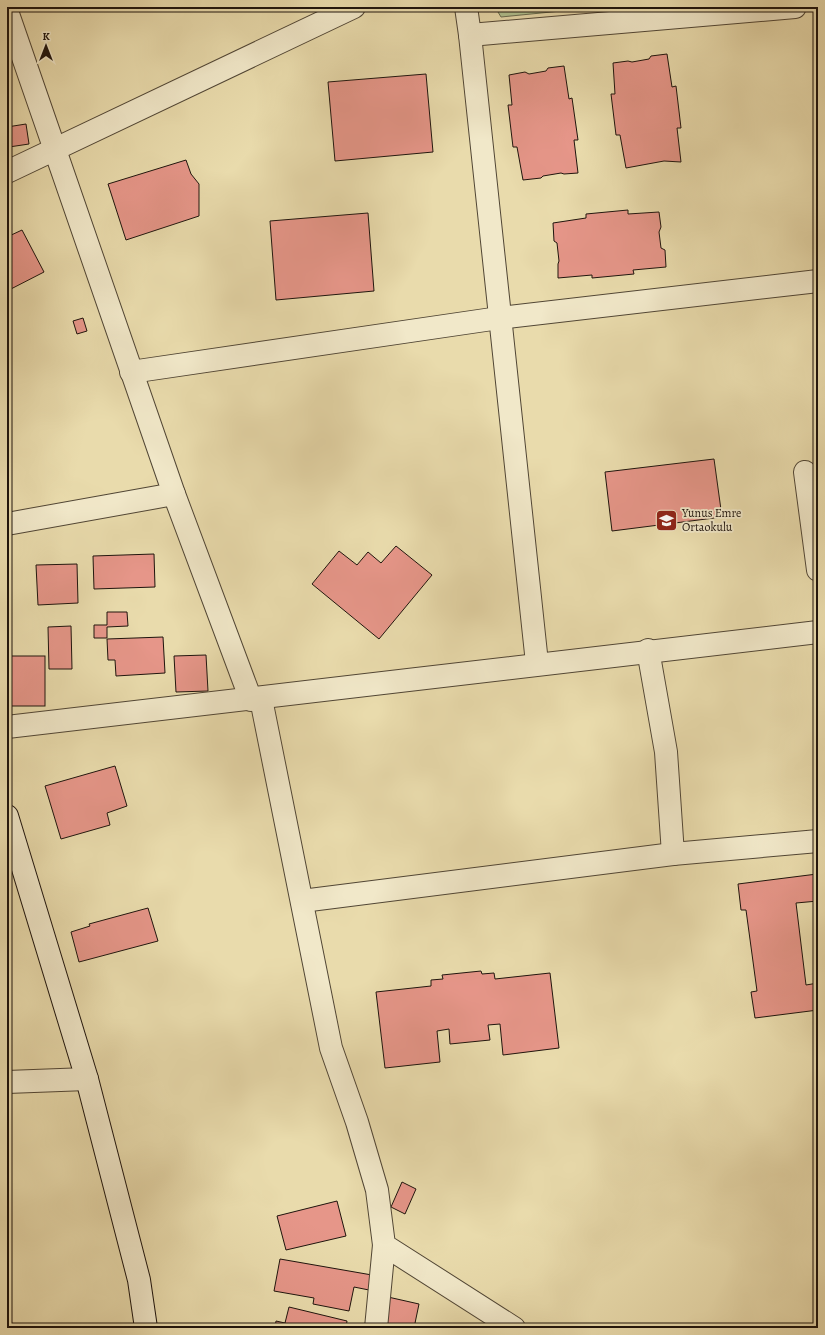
<svg xmlns="http://www.w3.org/2000/svg" width="825" height="1335" font-family="Alegreya,serif">
<rect width="100%" height="100%" fill="#e9dbac"/>
<filter id="stains"><feTurbulence type="fractalNoise" baseFrequency=".005" numOctaves="4"/><feColorMatrix values="0 0 0 0 .2 0 0 0 0 .09 0 0 0 0 .02 0 0 0 .5 -.17"/></filter>
<radialGradient id="worn" r=".72"><stop offset=".6" stop-color="#630" stop-opacity="0"/><stop offset="1" stop-color="#630" stop-opacity=".3"/></radialGradient>
<polygon fill="#b0c18f" stroke="#676a4e" points="495,7 601,7 501,17"/>
<g fill="#e69689" stroke="#1e140d">
<polygon points="667,54 672,87 676,86 681,128 677,128 681,162 664,161 626,168 620,135 616,135 611,94 615,94 613,63 628,61 632,62 649,59 651,56"/>
<polygon points="564,66 569,99 572,98 578,140 574,140 578,173 564,174 561,173 543,176 541,178 523,180 517,147 513,147 508,105 512,105 509,75 525,72 529,74 546,71 548,68"/>
<polygon points="426,74 433,152 335,161 328,82"/>
<polygon points="26,124 29,144 9,147 7,127"/>
<polygon points="186,160 191,174 199,184 199,216 126,240 108,184"/>
<polygon points="628,210 628,214 659,212 661,227 659,232 661,248 665,250 666,267 633,270 634,274 592,278 592,275 558,278 558,264 559,261 557,243 554,241 553,223 586,218 586,214"/>
<polygon points="368,213 374,291 276,300 270,221"/>
<polygon points="22,230 44,272 7,291 7,237"/>
<polygon points="83,318 87,331 77,334 73,321"/>
<polygon points="714,459 722,517 612,531 605,472"/>
<polygon points="396,546 432,575 379,639 312,584 339,551 357,565 368,552 381,563"/>
<polygon points="154,554 155,587 94,589 93,556"/>
<polygon points="77,564 78,603 38,605 36,565"/>
<polygon points="107,612 127,612 128,626 107,627 107,638 94,638 94,625 107,625"/>
<polygon points="71,626 72,669 49,669 48,627"/>
<polygon points="163,637 165,673 116,676 115,660 108,660 107,639"/>
<polygon points="206,655 208,691 176,692 174,656"/>
<rect x="7" y="656" width="38" height="50"/>
<polygon points="115,766 127,806 107,813 110,825 61,839 45,786"/>
<polygon points="817,874 818,901 796,903 806,985 818,983 818,1010 755,1018 751,992 757,991 746,910 741,910 738,884"/>
<polygon points="148,908 158,941 79,962 71,932 90,926 89,924"/>
<polygon points="481,971 482,974 494,973 495,979 550,973 559,1048 503,1055 500,1024 488,1025 490,1040 450,1044 449,1029 437,1031 440,1062 385,1068 376,992 431,986 431,980 443,979 442,975"/>
<polygon points="402,1182 416,1189 405,1214 391,1207"/>
<polygon points="337,1201 346,1236 286,1250 277,1216"/>
<polygon points="280,1259 372,1275 369,1290 354,1287 349,1311 313,1304 314,1298 274,1291"/>
<polygon points="388,1297 419,1304 414,1328 381,1328"/>
<polygon points="289,1307 347,1321 346,1328 275,1328 276,1321 285,1323"/>
</g>
<g fill="none" stroke-linecap="round" stroke-linejoin="round">
<defs>
<g id="minor">
<polyline points="466,7 470,35 537,663"/>
<polyline points="7,11 174,494 251,700"/>
<polyline points="470,35 795,7"/>
<polyline points="7,172 354,7"/>
<polyline points="131,372 499,318 818,281"/>
<polyline points="805,472 818,570"/>
<polyline points="7,524 174,494"/>
<polyline points="648,650 666,752 673,854"/>
<polyline points="261,699 331,1048 357,1122 377,1190 384,1245 514,1328"/>
<path d="M 7,727 C 278,697 547,662 818,632"/>
<polyline points="302,901 673,854 818,841"/>
<polyline points="7,1082 87,1079"/>
<polyline points="376,1328 384,1245"/>
</g>
<polyline id="secondary" points="7,816 87,1079 139,1280 146,1328"/>
</defs>
<use href="#minor" stroke="#514635" stroke-width="24"/>
<use href="#secondary" stroke="#1e140d" stroke-width="24"/>
<use href="#minor" stroke="#f1e8c9" stroke-width="22"/>
<use href="#secondary" stroke="#f1e8c9" stroke-width="22"/>
</g>
<defs>
<symbol id="school-square" viewBox="-11 -11 22 22"><rect x="-9" y="-9" width="18" height="18" rx="4" fill="#8f2418" stroke="#f1e8c9"/><path d="M0-5L7-2L0 1L-7-2ZM-4 1L0 2.5L4 1V4Q0 6-4 4Z" fill="#fff"/></symbol>
</defs>
<g fill-rule="evenodd">
<use href="#school-square" x="654" y="508" width="25" height="25"/>
</g>
<g text-anchor="middle" dominant-baseline="central" stroke-width="3.5" stroke-linejoin="round" paint-order="stroke">
<g font-size="12" fill="#1e140d" stroke="#f1e8c9" text-anchor="start">
<text x="682" y="513">Yunus Emre<tspan x="682" dy="14">Ortaokulu</tspan></text>
</g>
</g>
<rect width="825" height="1335" fill="none" stroke="#e9dbac" stroke-width="24"/>
<rect x="8" y="8" width="809" height="1319" fill="none" stroke="#1e140d" stroke-width="2"/>
<rect x="12" y="12" width="801" height="1311" fill="none" stroke="#1e140d"/>
<g transform="translate(46 46)" stroke="#f1e8c9" stroke-width="3" paint-order="stroke">
<path d="M0-3L7 15L0 10L-7 15Z" fill="#1e140d"/>
<text y="-6" font-size="11" font-weight="bold" text-anchor="middle" fill="#1e140d">K</text>
</g>
<rect width="100%" height="100%" filter="url(#stains)"/>
<rect width="100%" height="100%" fill="url(#worn)"/>
</svg>
